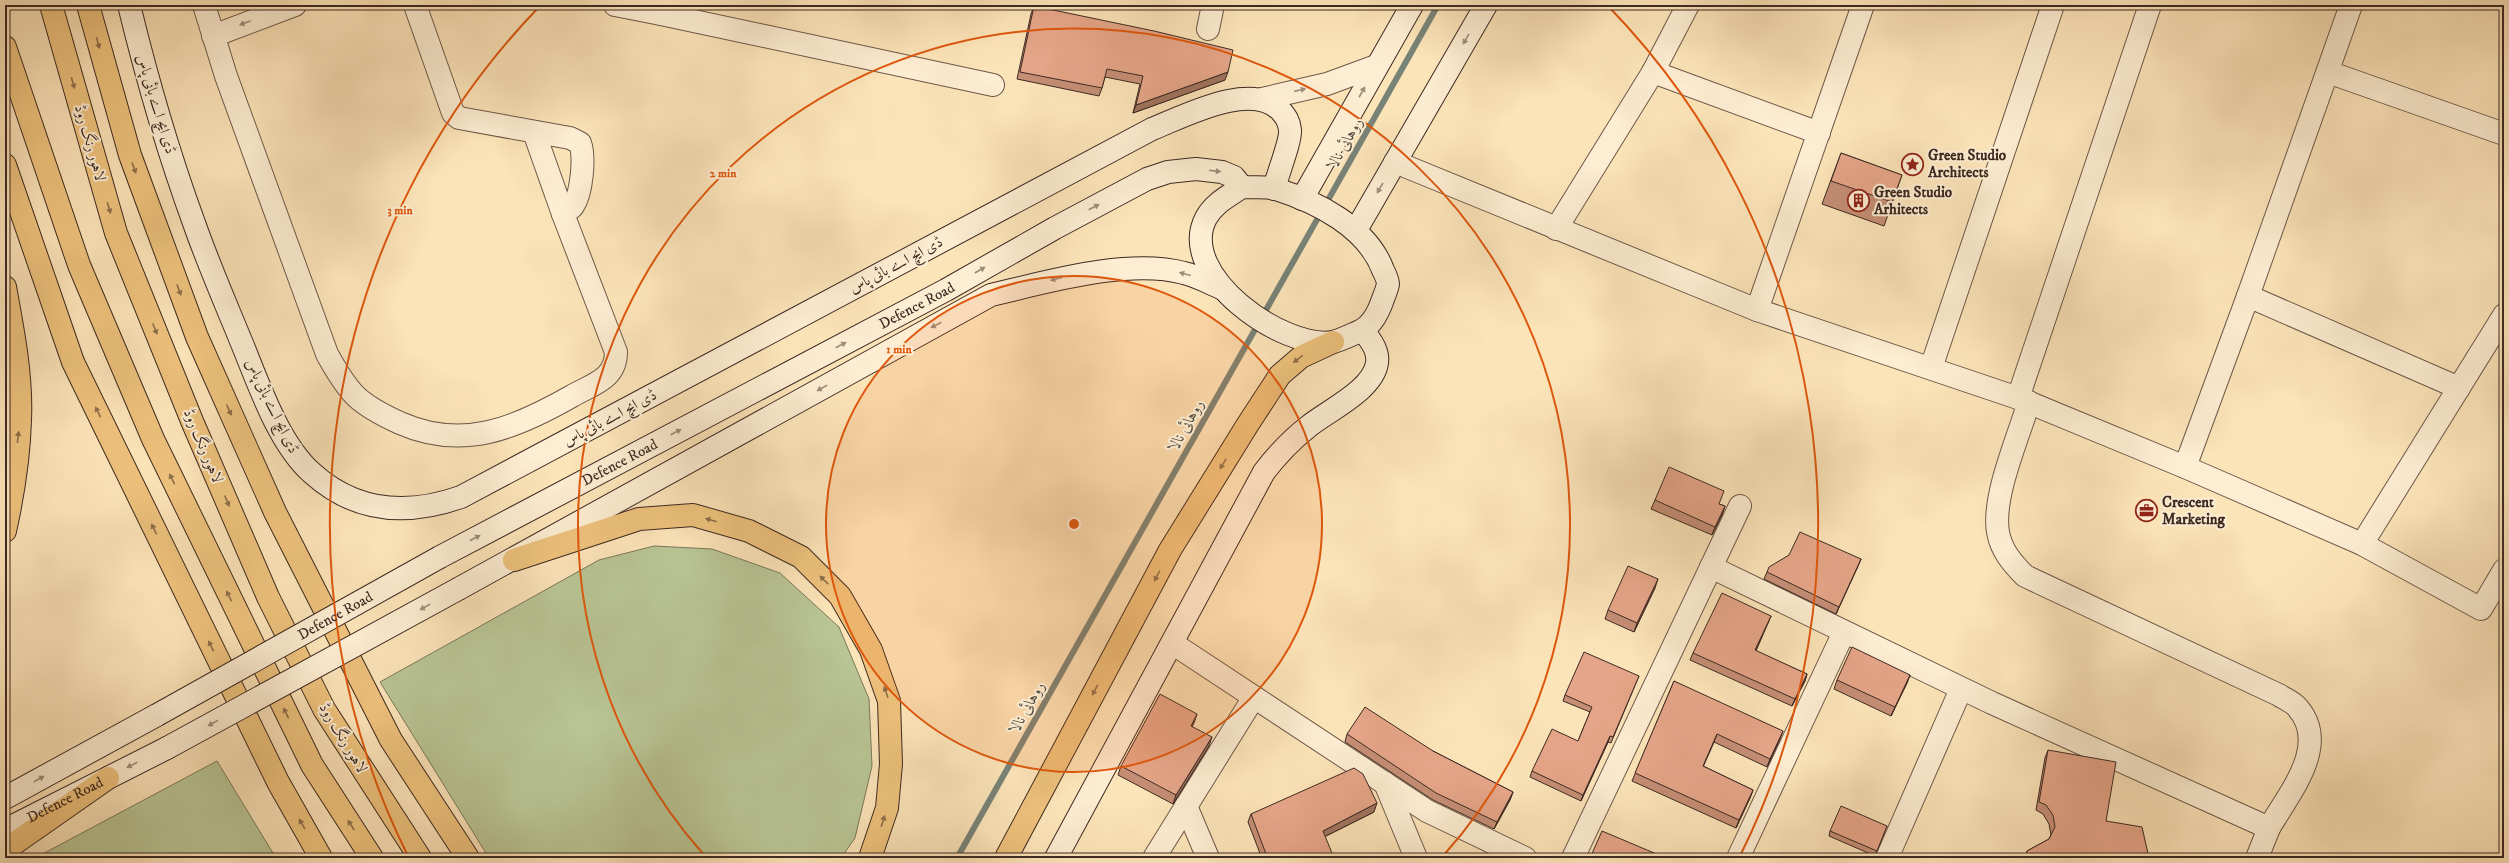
<svg xmlns="http://www.w3.org/2000/svg" width="2509" height="863" font-family="'IM FELL DW Pica',Amiri,serif">
<rect width="100%" height="100%" fill="#fce4b9"/>
<filter id="stains"><feTurbulence type="fractalNoise" baseFrequency=".005" numOctaves="4"/><feColorMatrix values="0 0 0 0 .2 0 0 0 0 .09 0 0 0 0 .02 0 0 0 .5 -.17"/></filter>
<radialGradient id="worn" r=".72"><stop offset=".6" stop-color="#630" stop-opacity="0"/><stop offset="1" stop-color="#630" stop-opacity=".3"/></radialGradient>
<g fill="#b9c594" stroke="#7b775b">
<polygon points="654,546 712,549 780,573 839,627 869,699 872,766 855,838 841,858 489,858 380,682 599,560"/>
<polygon points="217,761 276,858 35,858"/>
</g>
<g fill="none" stroke-linecap="round" stroke-linejoin="round">
<polyline stroke="#788377" stroke-width="6" points="957,858 1438,5"/>
<defs>
<g id="street">
<path d="M 204,5 L 226,76 L 327,354 C 349,394 358,404 400,423 C 463,451 516,428 572,396 C 593,384 616,379 616,352 L 563,214 C 566,211 571,209 573,206 C 582,193 585,157 580,143 L 570,138 L 459,118 L 453,113 L 415,5"/>
<polyline points="615,5 661,14"/>
<polyline points="662,5 661,14 993,85"/>
<polyline points="1208,29 1213,5"/>
<polyline points="213,36 295,5"/>
<polyline points="1653,72 1819,133"/>
<polyline points="2328,72 2504,134"/>
<polyline points="1262,99 1327,84 1376,66"/>
<polyline points="534,132 563,214"/>
<polyline points="1395,162 1757,310 2018,398 2185,467 2362,544 2481,609 2504,570"/>
<polyline points="1556,229 1653,72 1688,5"/>
<polyline points="2248,296 2459,388"/>
<polyline points="1757,310 1863,5"/>
<polyline points="1931,368 2053,5"/>
<polyline points="2018,398 2150,5"/>
<path d="M 2029,402 C 2018,438 1992,497 1998,532 C 2001,550 2012,563 2025,576 L 2279,695 C 2285,699 2293,702 2297,707 C 2331,745 2289,793 2269,828"/>
<polyline points="2185,467 2248,296 2351,5"/>
<polyline points="2362,544 2504,315"/>
<polyline points="1711,567 1992,703 2269,828 2257,858"/>
<polyline points="1172,643 1427,811 1525,858"/>
<polyline points="1385,783 1416,858"/>
<polyline points="1186,806 1208,858"/>
<polyline points="1154,858 1254,697"/>
<polyline points="1573,858 1740,506"/>
<polyline points="1738,858 1844,632"/>
<polyline points="1887,858 1961,689"/>
</g>
<g id="secondary">
<path d="M 129,5 C 147,79 168,152 194,223 C 208,263 225,302 241,341 C 258,382 278,443 312,473 C 356,513 407,516 461,497 L 1152,129 C 1185,116 1252,80 1281,111 C 1286,117 1289,121 1290,130 C 1291,141 1277,176 1274,189"/>
<path d="M 1242,187 C 1253,188 1266,186 1276,189 C 1317,202 1367,227 1383,270 C 1385,274 1388,280 1388,284 C 1387,289 1385,294 1383,299 C 1379,311 1371,327 1358,332 C 1351,335 1341,340 1333,342 C 1283,350 1176,275 1206,218 C 1214,203 1229,196 1242,187 Z"/>
<polyline points="1302,199 1412,5"/>
<polyline points="1356,230 1486,5"/>
<path id="s1" d="M 440,557 L 946,290 L 1055,228 L 1147,179 L 1168,172 L 1196,169 L 1222,172 L 1234,177 L 1242,187"/>
<path d="M 460,588 L 991,295 C 1047,282 1128,258 1184,273 C 1197,276 1209,283 1221,288"/>
<polyline points="5,798 157,715"/>
<path id="s2" d="M 5,830 L 167,748"/>
<path d="M 1056,858 L 1264,472 C 1277,455 1291,440 1309,426 C 1329,410 1373,390 1377,363 C 1379,350 1370,340 1363,330"/>
</g>
<g id="highway">
<polyline points="51,5 116,233 192,421 268,597 324,709 420,858"/>
<polyline points="88,5 130,155 197,337 275,512 391,740 468,858"/>
<polyline points="5,47 79,265 153,439 312,765 372,858"/>
<polyline points="5,165 73,362 278,782 321,858"/>
<path d="M 5,287 C 13,331 22,376 20,420 C 19,457 13,495 5,531"/>
<polyline points="514,560 639,519 693,515 749,531 801,557 840,596 871,650 889,701 891,764 887,808 870,858"/>
<polyline points="5,850 108,778"/>
<polyline points="1006,858 1170,550 1248,424 1280,375 1301,357 1333,342"/>
</g>
</defs>
<use href="#street" stroke="#6d5848" stroke-width="24"/>
<use href="#secondary" stroke="#3d2922" stroke-width="24"/>
<use href="#highway" stroke="#3d2922" stroke-width="24"/>
<use href="#street" stroke="#fdedd2" stroke-width="22"/>
<use href="#secondary" stroke="#fdedd2" stroke-width="22"/>
<use href="#highway" stroke="#eec27c" stroke-width="22"/>
<defs>
<g id="secondary-bridge">
<path id="s3" d="M 157,715 L 440,557"/>
<polyline points="167,748 460,588"/>
</g>
</defs>
<use href="#secondary-bridge" stroke="#3d2922" stroke-width="24" stroke-linecap="butt"/>
<use href="#secondary-bridge" stroke="#fdedd2" stroke-width="22"/>
</g>
<g fill="#c58e75" stroke="#3d2922">
<polygon points="1034,6 1225,80 1133,113 1140,84 1105,77 1102,88 1099,96 1017,79 1031,14"/>
<polygon points="1841,153 1902,175 1884,226 1822,204"/>
<polygon points="1655,500 1719,504 1725,506 1722,515 1712,535 1651,509"/>
<polygon points="1861,559 1858,566 1836,614 1764,579 1767,572"/>
<polygon points="1655,588 1634,632 1605,619 1608,610"/>
<polygon points="1771,616 1756,651 1807,674 1805,681 1792,706 1690,660 1693,653"/>
<polygon points="1910,675 1907,683 1891,716 1834,689 1837,680"/>
<polygon points="1639,676 1611,743 1608,742 1581,801 1530,777 1532,771 1578,741 1590,712 1563,701 1565,695"/>
<polygon points="1674,681 1780,739 1767,767 1714,742 1703,766 1753,790 1750,798 1736,828 1632,781"/>
<polygon points="1197,714 1192,726 1209,746 1173,804 1118,775 1121,766"/>
<polygon points="1347,734 1433,751 1513,792 1510,800 1494,829 1433,800 1345,742"/>
<polygon points="2048,750 2106,821 2149,858 2025,858 2027,851 2049,839 2051,835 2049,824 2043,814 2036,810 2045,758"/>
<polygon points="1374,812 1326,836 1261,856 1248,822 1251,814"/>
<polygon points="1887,826 1875,856 1829,836 1830,831"/>
</g>
<g fill="#a0745f" stroke="#3d2922">
<polygon points="1228,72 1225,80 1133,113 1136,105"/>
<polygon points="1725,506 1722,515 1712,535 1715,527"/>
<polygon points="1861,559 1858,566 1836,614 1839,607"/>
<polygon points="1658,579 1655,588 1634,632 1637,623"/>
<polygon points="1771,616 1768,623 1752,658 1755,650"/>
<polygon points="1807,674 1805,681 1792,706 1795,699"/>
<polygon points="1910,675 1907,683 1891,716 1895,707"/>
<polygon points="1197,714 1194,723 1188,735 1191,726"/>
<polygon points="1783,731 1780,739 1767,767 1770,759"/>
<polygon points="1717,734 1714,742 1700,774 1703,766"/>
<polygon points="1610,736 1608,742 1581,801 1583,795"/>
<polygon points="1212,737 1209,746 1173,804 1176,795"/>
<polygon points="1753,790 1750,798 1736,828 1739,820"/>
<polygon points="1513,792 1510,800 1494,829 1497,822"/>
<polygon points="1377,803 1374,812 1320,839 1323,831"/>
</g>
<g fill="#e5a588" stroke="#3d2922">
<polygon points="1034,6 1154,31 1233,50 1228,72 1136,105 1143,76 1107,69 1102,88 1020,72"/>
<polygon points="1841,153 1902,175 1892,202 1831,181"/>
<polygon points="1669,467 1724,491 1719,504 1725,506 1715,527 1655,500"/>
<polygon points="1800,532 1861,559 1839,607 1767,572 1769,567 1789,555"/>
<polygon points="1628,566 1658,579 1637,623 1608,610"/>
<polygon points="1722,593 1771,616 1755,650 1807,674 1795,699 1693,653"/>
<polygon points="1852,647 1910,675 1895,707 1837,680"/>
<polygon points="1584,652 1639,676 1613,737 1610,736 1583,795 1532,771 1552,729 1578,741 1592,707 1565,695"/>
<polygon points="1674,681 1783,731 1770,759 1717,734 1703,766 1753,790 1739,820 1635,773"/>
<polygon points="1160,694 1197,714 1191,726 1212,737 1176,795 1121,766"/>
<polygon points="1365,707 1433,751 1513,792 1497,822 1436,793 1347,734"/>
<polygon points="2048,750 2116,762 2106,821 2142,827 2149,858 2026,858 2027,851 2049,839 2055,827 2053,815 2046,805 2039,802"/>
<polygon points="1354,768 1363,774 1377,803 1323,831 1334,858 1256,858 1266,854 1251,814"/>
<polygon points="1841,806 1887,826 1877,851 1830,831"/>
<polygon points="1602,831 1666,858 1590,858"/>
</g>
<defs><path id="oneway-solid" d="M-6-.8H1V-3.2L6.5 0L1 3.2V.8H-6Z"/></defs>
<g fill="#9d8b7a">
<use href="#oneway-solid" transform="translate(245 23) rotate(160)"/>
<use href="#oneway-solid" transform="translate(1466 39) rotate(120)"/>
<use href="#oneway-solid" transform="translate(1300 90) rotate(-13)"/>
<use href="#oneway-solid" transform="translate(1362 92) rotate(-61)"/>
<use href="#oneway-solid" transform="translate(1215 171) rotate(7)"/>
<use href="#oneway-solid" transform="translate(1380 188) rotate(120)"/>
<use href="#oneway-solid" transform="translate(1094 207) rotate(-27)"/>
<use href="#oneway-solid" transform="translate(980 270) rotate(-30)"/>
<use href="#oneway-solid" transform="translate(1185 274) rotate(-165)"/>
<use href="#oneway-solid" transform="translate(1056 279) rotate(166)"/>
<use href="#oneway-solid" transform="translate(936 325) rotate(152)"/>
<use href="#oneway-solid" transform="translate(841 345) rotate(-28)"/>
<use href="#oneway-solid" transform="translate(822 388) rotate(151)"/>
<use href="#oneway-solid" transform="translate(676 432) rotate(-28)"/>
<use href="#oneway-solid" transform="translate(475 538) rotate(-28)"/>
<use href="#oneway-solid" transform="translate(425 607) rotate(151)"/>
<use href="#oneway-solid" transform="translate(213 723) rotate(151)"/>
<use href="#oneway-solid" transform="translate(132 765) rotate(153)"/>
<use href="#oneway-solid" transform="translate(39 779) rotate(-29)"/>
</g>
<g fill="#8d6e4a">
<use href="#oneway-solid" transform="translate(98 43) rotate(75)"/>
<use href="#oneway-solid" transform="translate(73 83) rotate(74)"/>
<use href="#oneway-solid" transform="translate(134 168) rotate(70)"/>
<use href="#oneway-solid" transform="translate(109 208) rotate(74)"/>
<use href="#oneway-solid" transform="translate(179 290) rotate(70)"/>
<use href="#oneway-solid" transform="translate(155 329) rotate(68)"/>
<use href="#oneway-solid" transform="translate(1298 359) rotate(143)"/>
<use href="#oneway-solid" transform="translate(229 410) rotate(66)"/>
<use href="#oneway-solid" transform="translate(98 412) rotate(-116)"/>
<use href="#oneway-solid" transform="translate(18 437) rotate(-84)"/>
<use href="#oneway-solid" transform="translate(1223 464) rotate(122)"/>
<use href="#oneway-solid" transform="translate(172 479) rotate(-116)"/>
<use href="#oneway-solid" transform="translate(227 501) rotate(67)"/>
<use href="#oneway-solid" transform="translate(711 520) rotate(-164)"/>
<use href="#oneway-solid" transform="translate(154 529) rotate(-116)"/>
<use href="#oneway-solid" transform="translate(1157 576) rotate(118)"/>
<use href="#oneway-solid" transform="translate(824 580) rotate(-136)"/>
<use href="#oneway-solid" transform="translate(229 596) rotate(-116)"/>
<use href="#oneway-solid" transform="translate(211 646) rotate(-116)"/>
<use href="#oneway-solid" transform="translate(1095 690) rotate(118)"/>
<use href="#oneway-solid" transform="translate(886 692) rotate(-109)"/>
<use href="#oneway-solid" transform="translate(286 713) rotate(-116)"/>
<use href="#oneway-solid" transform="translate(883 821) rotate(-72)"/>
<use href="#oneway-solid" transform="translate(302 824) rotate(-120)"/>
<use href="#oneway-solid" transform="translate(351 825) rotate(-123)"/>
</g>
<circle cx="1074" cy="524" r="248" fill="#df570d" fill-opacity=".12"/>
<g fill="none" stroke="#df570d" stroke-width="2">
<circle cx="1074" cy="524" r="248"/>
<path d="M705 856A496 496 0 1 1 1443 856"/>
<path d="M408 856A744 744 0 0 1 539 7M1609 7A744 744 0 0 1 1740 856"/>
</g>
<defs>
<symbol id="sight-ring" viewBox="-11 -11 22 22"><circle r="9.5" fill="#fdedd2" stroke="#8f2418" stroke-width="1.5"/><path d="M0-6L1.8-2.2L6-1.7L2.9 1.2L3.7 5.4L0 3.3L-3.7 5.4L-2.9 1.2L-6-1.7L-1.8-2.2Z" fill="#8f2418"/></symbol>
<symbol id="building-ring" viewBox="-11 -11 22 22"><circle r="9.5" fill="#fdedd2" stroke="#8f2418" stroke-width="1.5"/><path d="M-4-6H4V6H1V3H-1V6H-4ZM-2.5-4.3h1.7v1.8h-1.7ZM.8-4.3h1.7v1.8H.8ZM-2.5-1h1.7V.8h-1.7ZM.8-1h1.7V.8H.8Z" fill="#8f2418"/></symbol>
<symbol id="office-ring" viewBox="-11 -11 22 22"><circle r="9.5" fill="#fdedd2" stroke="#8f2418" stroke-width="1.5"/><path d="M-6-3h4V-5.5h4V-3h4V5H-6ZM-1-4.5V-3h2v-1.5ZM-6 0V1H6V0Z" fill="#8f2418"/></symbol>
</defs>
<g fill-rule="evenodd">
<use href="#sight-ring" x="1900" y="152" width="25" height="25"/>
<use href="#building-ring" x="1846" y="188" width="25" height="25"/>
<use href="#office-ring" x="2134" y="498" width="25" height="25"/>
</g>
<g text-anchor="middle" dominant-baseline="central" stroke-width="4" stroke-linejoin="round" paint-order="stroke">
<g font-size="15" fill="#3d2922" stroke="#fdedd2">
<text transform="translate(156 104) rotate(73)">ڈی ایچ اے بائی پاس</text>
<text transform="translate(90 143) rotate(74)">لاہور رنگ روڈ</text>
<text transform="translate(896 265) rotate(-28)">ڈی ایچ اے بائی پاس</text>
<text stroke="none"><textPath href="#s1" startOffset="539">Defence Road</textPath></text>
<text transform="translate(272 406) rotate(64)">ڈی ایچ اے بائی پاس</text>
<text transform="translate(610 418) rotate(-28)">ڈی ایچ اے بائی پاس</text>
<text transform="translate(203 446) rotate(67)">لاہور رنگ روڈ</text>
<text stroke="none"><textPath href="#s1" startOffset="203">Defence Road</textPath></text>
<text stroke="none"><textPath href="#s3" startOffset="204">Defence Road</textPath></text>
<text transform="translate(343 738) rotate(59)">لاہور رنگ روڈ</text>
<text stroke="none"><textPath href="#s2" startOffset="67">Defence Road</textPath></text>
</g>
<g font-size="15" font-weight="bold" fill="#3d2922" stroke="#fdedd2" text-anchor="start">
<text x="1928" y="155">Green Studio<tspan x="1928" dy="17">Architects</tspan></text>
<text x="1874" y="192">Green Studio<tspan x="1874" dy="17">Arhitects</tspan></text>
<text x="2162" y="502">Crescent<tspan x="2162" dy="17">Marketing</tspan></text>
</g>
<g font-size="16" font-style="italic" fill="#564e45" stroke="#fdedd2">
<text transform="translate(1345 143) rotate(-61)">روہائی نالا</text>
<text transform="translate(1186 425) rotate(-61)">روہائی نالا</text>
<text transform="translate(1027 707) rotate(-61)">روہائی نالا</text>
</g>
</g>
<circle cx="1074" cy="524" r="6" fill="#df570d" stroke="#fdedd2" stroke-width="2"/>
<g font-size="12" text-anchor="middle" font-weight="bold" fill="#df570d" stroke="#fdedd2" stroke-width="4" stroke-linejoin="round" paint-order="stroke">
<text x="723" y="177">2 min</text>
<text x="400" y="214">3 min</text>
<text x="899" y="353">1 min</text>
</g>
<rect width="2509" height="863" fill="none" stroke="#fce4b9" stroke-width="20"/>
<rect x="6" y="6" width="2497" height="851" fill="none" stroke="#3d2922" stroke-width="2"/>
<rect x="10" y="10" width="2489" height="843" fill="none" stroke="#3d2922"/>
<rect width="100%" height="100%" filter="url(#stains)"/>
<rect width="100%" height="100%" fill="url(#worn)"/>
</svg>
